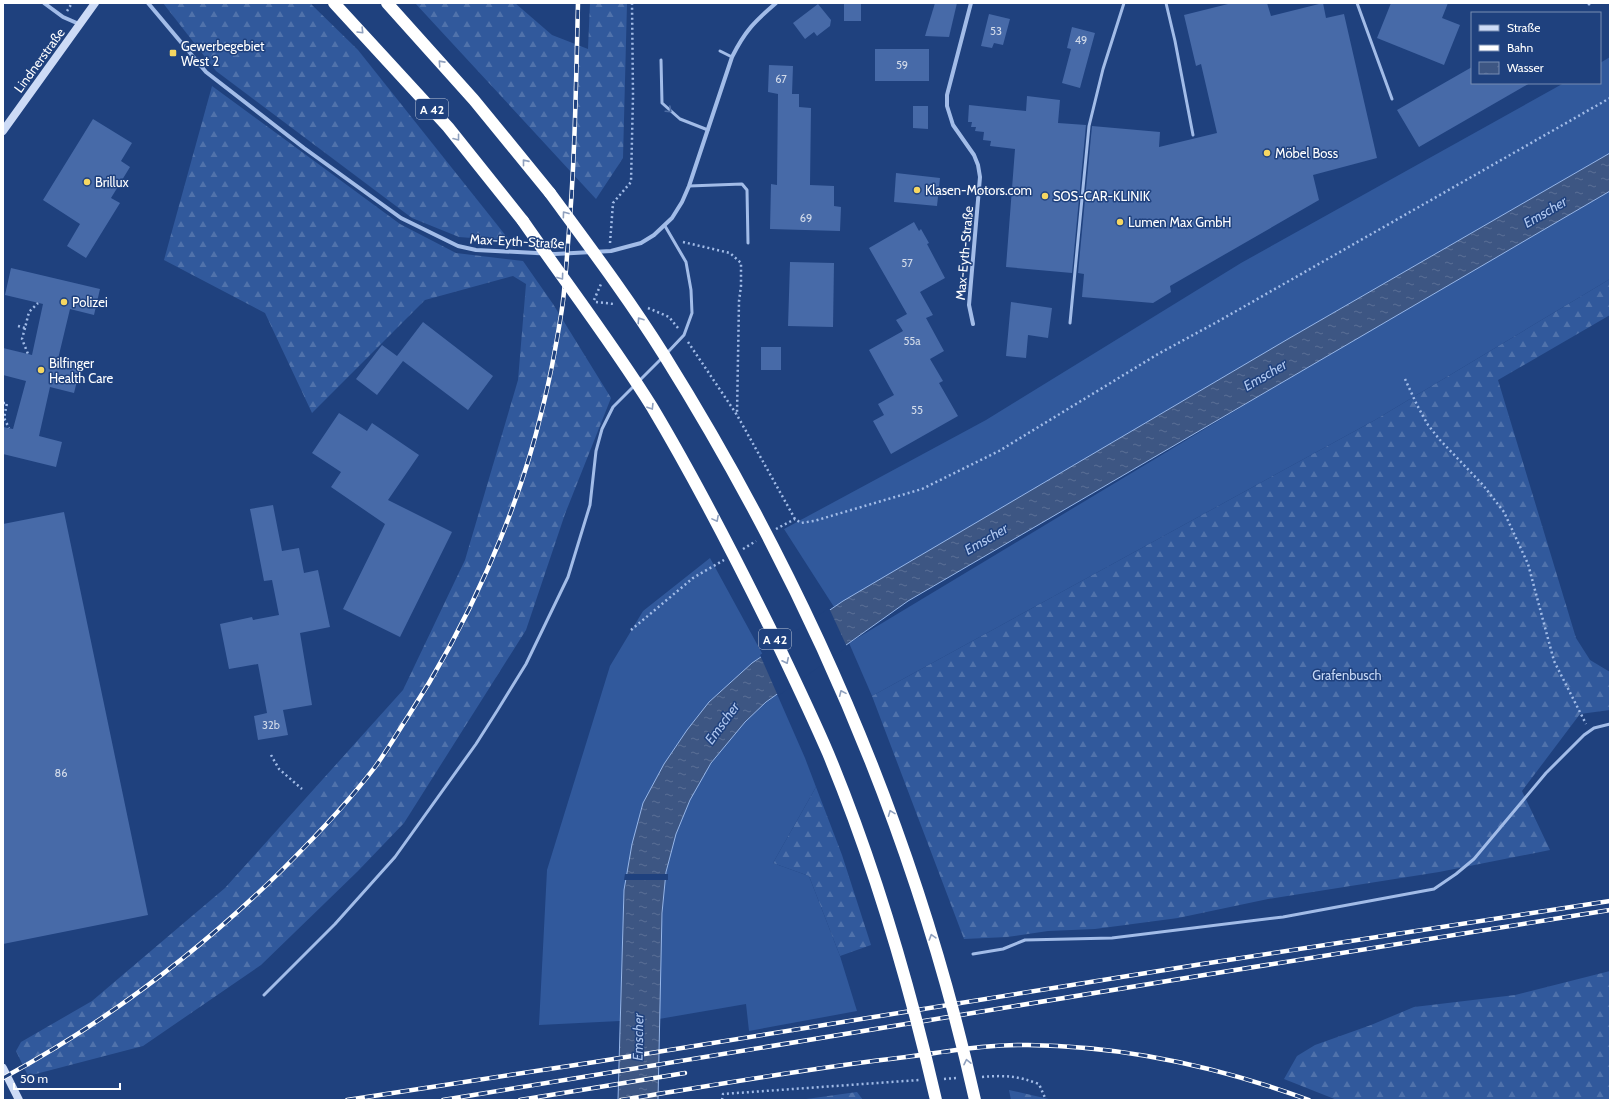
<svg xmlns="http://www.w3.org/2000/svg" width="1613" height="1103" font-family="Cabin,sans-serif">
<defs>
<pattern id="forest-firs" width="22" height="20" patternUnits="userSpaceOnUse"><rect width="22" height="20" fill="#31599c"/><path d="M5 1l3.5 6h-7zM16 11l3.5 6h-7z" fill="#5072ab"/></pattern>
<pattern id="water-ripples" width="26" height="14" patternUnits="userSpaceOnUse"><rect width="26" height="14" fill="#3d5683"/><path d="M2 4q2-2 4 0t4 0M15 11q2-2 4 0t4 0" fill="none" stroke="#5a6f96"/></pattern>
</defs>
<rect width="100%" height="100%" fill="#1f417e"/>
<g fill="#31599c">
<polygon points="1610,57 1610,153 1288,339 834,607 784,529 986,420 1241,263 1564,83 1600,83 1600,63"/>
<polygon points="1610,191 1610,279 1375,420 872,696 849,643 1306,368"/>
<polygon points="710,558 763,655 752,663 709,702 687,730 664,764 624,890 620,1021 539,1025 547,870 610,666 643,611"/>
<path d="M 777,694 L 805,758 L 816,787 L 773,863 L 809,876 L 840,956 L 857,1011 L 749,1031 L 746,1004 L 659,1019 C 661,970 660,921 666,873 C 676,806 723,733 777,694 Z"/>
</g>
<g fill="url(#forest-firs)">
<polygon points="163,3 310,3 358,50 510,241 459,237 412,218 216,71"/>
<polygon points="415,3 515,3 552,35 588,49 590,3 627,3 623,158 596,199"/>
<polygon points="212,86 400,224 456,253 523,261 553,304 611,398 565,514 526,630 404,823 358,871 261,965 143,1046 28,1076 16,1051 21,1042 92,1001 225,888 403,690 465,560 518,380 526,284 513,276 425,300 312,413 265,313 164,260"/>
<polygon points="1610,279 1610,315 1498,380 1576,638 1590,660 1610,672 1610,710 1580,714 1522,791 1550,850 1439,872 1268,899 1178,918 1095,929 1048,931 1007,937 964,939 872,696 1375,420"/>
<polygon points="816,787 842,855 871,945 840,956 809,876 773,863"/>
<polygon points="1610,971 1610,1100 1337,1100 1284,1079 1297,1056 1315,1045 1371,1025 1414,1007 1515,995"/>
<polygon points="1009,1090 1053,1100 1011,1100"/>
<polygon points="857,1092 863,1100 799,1100"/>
</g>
<polygon fill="url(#water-ripples)" stroke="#96b6e9" points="1610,153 1610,191 908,601 766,702 745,722 711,763 690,800 676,834 666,872 662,913 658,1100 618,1100 624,890 632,844 643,803 664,764 687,730 709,702 752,663 843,601 1288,339"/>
<g fill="#1f417e">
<polygon points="829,608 847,647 778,696 760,655"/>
<polygon points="625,874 668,874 668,880 624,880"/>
</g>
<g fill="#476aa8">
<rect x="844" y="3" width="17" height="18"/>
<polygon points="935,3 957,3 949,37 925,36"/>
<polygon points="1232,3 1267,3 1271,16 1323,3 1326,18 1344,14 1377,158 1313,175 1319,200 1170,286 1171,292 1153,303 1082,297 1084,274 1078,273 1092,126 1160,132 1159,147 1217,133 1201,64 1196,66 1184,15"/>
<polygon points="1391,3 1448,3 1442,18 1460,25 1444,65 1377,38"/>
<polygon points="818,4 831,20 830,26 817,36 814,32 805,39 793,23"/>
<polygon points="989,14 1010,19 1003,45 994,43 992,48 981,46"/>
<polygon points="1072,27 1095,33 1080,88 1062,83 1071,49 1067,48"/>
<rect x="875" y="49" width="54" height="32"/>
<polygon points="769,65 793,66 792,94 799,94 799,107 811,108 810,185 834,186 834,206 841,207 840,231 770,229 771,184 777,185 778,94 768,92"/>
<polygon points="1472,67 1472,83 1530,83 1419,147 1397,110"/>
<polygon points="1027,96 1060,100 1058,123 1086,125 1072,273 1006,267 1015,149 990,146 991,141 983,140 984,132 975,131 976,127 971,127 972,122 968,122 969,105 1026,111"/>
<polygon points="913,106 928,106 928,129 913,128"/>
<polygon points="93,119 132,143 121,161 130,167 111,198 120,203 86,258 67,246 80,224 43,200"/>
<polygon points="896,173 940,178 937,206 894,202"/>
<polygon points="914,222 919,231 921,229 929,243 927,244 945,278 920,292 933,315 926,318 944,351 930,359 943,381 939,383 958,416 891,454 873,421 884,415 878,404 894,395 869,350 903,331 896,320 907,314 869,248"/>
<polygon points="790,262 834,263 833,327 788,326"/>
<polygon points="11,268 100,289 94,315 70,309 58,359 81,365 74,393 50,387 39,436 62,442 56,467 3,454 3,427 13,429 26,381 3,375 3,348 32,355 43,304 5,295"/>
<polygon points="1011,302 1052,308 1048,338 1028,335 1026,358 1006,356"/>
<polygon points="423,322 493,376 468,410 403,361 377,395 356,379 382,345 397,356"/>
<rect x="761" y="347" width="20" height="23"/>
<polygon points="339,413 367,431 372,423 419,455 388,500 452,532 400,637 343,609 385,524 331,487 341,472 312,453"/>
<polygon points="273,505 282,551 299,548 304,573 318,570 330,627 300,633 312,705 283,710 288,735 258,740 254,716 267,713 258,664 229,669 220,624 252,617 253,620 279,615 272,580 264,581 250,509"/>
<polygon points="64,512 148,915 3,944 3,524"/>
</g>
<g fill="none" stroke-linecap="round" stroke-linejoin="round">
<g stroke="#a2bce8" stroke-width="2.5" stroke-dasharray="2 3" stroke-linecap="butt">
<polyline points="67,11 72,3"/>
<polyline points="683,242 730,253 741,263 741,286 739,301 737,415"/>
<polyline points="610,243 613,203 631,182 633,96 632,3"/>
<polyline points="594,300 601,284"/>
<polyline points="596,302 614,304"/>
<polyline points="648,308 669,317 678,328"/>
<polyline points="18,326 25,328 29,312 38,303"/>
<polyline points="25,328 22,339 28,354"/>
<polyline points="688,342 737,415 795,519 801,523 814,521 922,489 999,451 1158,354 1217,322 1610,98"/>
<polyline points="1405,379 1417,405 1428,425 1440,440 1483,485 1504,512 1528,564 1554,661 1586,724"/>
<polyline points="3,403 7,403 4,418 9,428"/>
<polyline points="776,529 795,519"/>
<polyline points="743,549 756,541"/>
<polyline points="631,630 693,578 724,560"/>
<polyline points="271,755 279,769 302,789"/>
<path d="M 982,1077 C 1005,1075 1018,1076 1039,1084 L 1046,1100"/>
<polyline points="944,1079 957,1078"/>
<polyline points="722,1100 723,1094 919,1080"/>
</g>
<g stroke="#a2bce8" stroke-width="3">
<polyline points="1166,3 1175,41 1193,135"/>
<polyline points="1357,3 1392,99"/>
<polyline points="1589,4 1589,3"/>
<polyline points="720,51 732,57"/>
<polyline points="661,60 662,103 680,119 708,130"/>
<polyline points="689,186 742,184 747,190 748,243"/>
<polyline points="665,226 686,262 691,290 692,313 684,335 667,353"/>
<polyline points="1070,323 1089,126 1103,69 1124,3"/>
<polyline points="639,381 663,357"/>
<polyline points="973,954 1003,949 1025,940 1112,938 1283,917 1434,889 1456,874 1474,859 1546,773 1584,735 1594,728 1610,724"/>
<polyline points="264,995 335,924 395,857 476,744 497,711 526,664 568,577 590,505 596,451 602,429 613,407 635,385"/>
</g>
<g stroke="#a2bce8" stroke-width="4">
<polyline points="44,3 63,17 79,24"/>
<path d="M 148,3 L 206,72 L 304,148 L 401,218 L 458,246 L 476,250 L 555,254 L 611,251 L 641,243 L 654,235 L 672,218 L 682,202 L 689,186 L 732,57 C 745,31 754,22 776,3"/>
<polyline points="971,3 947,95 947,106 953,125 974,155 978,165 980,177 969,305 973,324"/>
</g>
<g stroke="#cddbf6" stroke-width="8">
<polyline points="3,131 95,3"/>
<polyline points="3,1068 19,1100"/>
</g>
<g stroke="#fff" stroke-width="12">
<polyline points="334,3 448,127 523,221"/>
<polyline points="387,3 474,100 550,193"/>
</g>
<defs>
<g id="rail">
<path d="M 3,1078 C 106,1022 200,951 283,869 C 315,837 347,804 375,767 C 386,752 396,735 407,718 C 466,628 517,516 542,410 C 550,379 556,346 561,315 C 565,291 566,267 568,243 C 575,163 576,83 578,3"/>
<polyline points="347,1100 595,1062 1196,965 1610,901"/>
<polyline points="443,1100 1198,976 1610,910"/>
<polyline points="520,1100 685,1073"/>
<path d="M 621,1100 C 715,1085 810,1068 906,1057 C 946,1052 987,1044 1028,1045 C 1124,1046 1219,1067 1309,1100"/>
</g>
</defs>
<use href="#rail" stroke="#fff" stroke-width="4.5"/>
<use href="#rail" stroke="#1f417e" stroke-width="3" stroke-dasharray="9" stroke-linecap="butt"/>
<g stroke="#fff" stroke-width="12">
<path d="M 550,193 C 589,246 629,299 664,355 C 807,584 916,835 975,1100"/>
<path d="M 523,221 C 566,283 612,343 652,407 C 695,479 733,553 770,628 C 790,670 810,711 828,753 C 874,864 909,983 936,1100"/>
</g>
</g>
<defs><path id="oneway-chevron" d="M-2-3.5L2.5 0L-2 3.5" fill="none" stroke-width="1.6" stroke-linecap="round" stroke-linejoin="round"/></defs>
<g stroke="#8fa0be">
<use href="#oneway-chevron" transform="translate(361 31) rotate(46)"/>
<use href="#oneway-chevron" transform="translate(441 63) rotate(-132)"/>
<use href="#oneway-chevron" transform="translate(457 138) rotate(52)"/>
<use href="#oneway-chevron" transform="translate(525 162) rotate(-129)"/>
<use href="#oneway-chevron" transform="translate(565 214) rotate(-126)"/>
<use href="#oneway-chevron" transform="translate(561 277) rotate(54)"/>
<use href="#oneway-chevron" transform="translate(640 320) rotate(-124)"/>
<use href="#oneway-chevron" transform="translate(651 407) rotate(58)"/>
<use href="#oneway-chevron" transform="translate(716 519) rotate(62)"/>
<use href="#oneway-chevron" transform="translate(786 661) rotate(64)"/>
<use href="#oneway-chevron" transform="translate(842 693) rotate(-114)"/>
<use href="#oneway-chevron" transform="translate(891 813) rotate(-111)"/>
<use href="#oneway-chevron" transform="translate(932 937) rotate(-107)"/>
<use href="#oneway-chevron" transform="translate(967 1062) rotate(-102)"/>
</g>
<use stroke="#4d6ca3" href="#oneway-chevron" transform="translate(669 110) rotate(42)"/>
<g fill="#f6d762" stroke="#1f417e" stroke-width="1.5">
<rect x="169" y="49" width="8" height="8" rx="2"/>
<circle cx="1267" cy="153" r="4"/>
<circle cx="87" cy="182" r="4"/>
<circle cx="917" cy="190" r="4"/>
<circle cx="1045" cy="196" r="4"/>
<circle cx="1120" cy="222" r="4"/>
<circle cx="64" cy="302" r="4"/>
<circle cx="41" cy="370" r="4"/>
</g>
<g text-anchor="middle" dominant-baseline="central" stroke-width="3" stroke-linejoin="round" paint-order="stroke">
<g font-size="11" fill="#d1dae9">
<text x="996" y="31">53</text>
<text x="1081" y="40">49</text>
<text x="902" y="65">59</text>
<text x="781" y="79">67</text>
<text x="806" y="218">69</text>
<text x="907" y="263">57</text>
<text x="912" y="341">55a</text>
<text x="917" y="410">55</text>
<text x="271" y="725">32b</text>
<text x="61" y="773">86</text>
</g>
<g fill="#1f417e" stroke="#bcc6d8" stroke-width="1">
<rect x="416" y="99" width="32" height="20" rx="3"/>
<rect x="759" y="629" width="32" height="20" rx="3"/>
</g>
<g font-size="12" font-weight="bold" fill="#fff">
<text x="432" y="109">A 42</text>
<text x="775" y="639">A 42</text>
</g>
<g font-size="13" fill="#fff" stroke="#1f417e" text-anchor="start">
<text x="181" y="46">Gewerbegebiet<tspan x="181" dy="15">West 2</tspan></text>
<text x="1275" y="153">Möbel Boss</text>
<text x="95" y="182">Brillux</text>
<text x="925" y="190">Klasen-Motors.com</text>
<text x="1053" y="196">SOS-CAR-KLINIK</text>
<text x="1128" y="222">Lumen Max GmbH</text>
<text x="72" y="302">Polizei</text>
<text x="49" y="363">Bilfinger<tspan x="49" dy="15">Health Care</tspan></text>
</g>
<g font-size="13" fill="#fff" stroke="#1f417e">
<text transform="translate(39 60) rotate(-54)">Lindnerstraße</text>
<text transform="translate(517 241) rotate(3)">Max-Eyth-Straße</text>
<text transform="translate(964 253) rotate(-85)">Max-Eyth-Straße</text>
</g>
<g font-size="13" fill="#c6d8f6" stroke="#1f417e">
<text x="1347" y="675">Grafenbusch</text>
</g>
<g font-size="14" font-style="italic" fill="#aec6ef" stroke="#1f417e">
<text transform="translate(1545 212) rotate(-30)">Emscher</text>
<text transform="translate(1265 375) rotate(-30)">Emscher</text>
<text transform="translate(986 539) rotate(-30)">Emscher</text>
<text transform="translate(722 723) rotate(-54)">Emscher</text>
<text transform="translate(638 1037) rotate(-89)">Emscher</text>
</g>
</g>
<rect width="1613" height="1103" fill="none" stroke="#ffffff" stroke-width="8"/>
<rect x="1471" y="12" width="130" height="72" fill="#1f417e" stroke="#798db2"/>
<rect x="1479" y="25" width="20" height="6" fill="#cddbf6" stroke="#798db2"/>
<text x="1507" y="32" font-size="12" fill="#ffffff">Straße</text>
<rect x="1479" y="45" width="20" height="6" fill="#ffffff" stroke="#798db2"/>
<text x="1507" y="52" font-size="12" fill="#ffffff">Bahn</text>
<rect x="1479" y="62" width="20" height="12" fill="url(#water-ripples)" stroke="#798db2"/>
<text x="1507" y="72" font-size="12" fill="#ffffff">Wasser</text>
<path d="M14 1083v6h106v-6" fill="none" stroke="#ffffff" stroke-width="2"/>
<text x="20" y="1083" font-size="12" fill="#ffffff" stroke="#1f417e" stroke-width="3" paint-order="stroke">50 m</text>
</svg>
